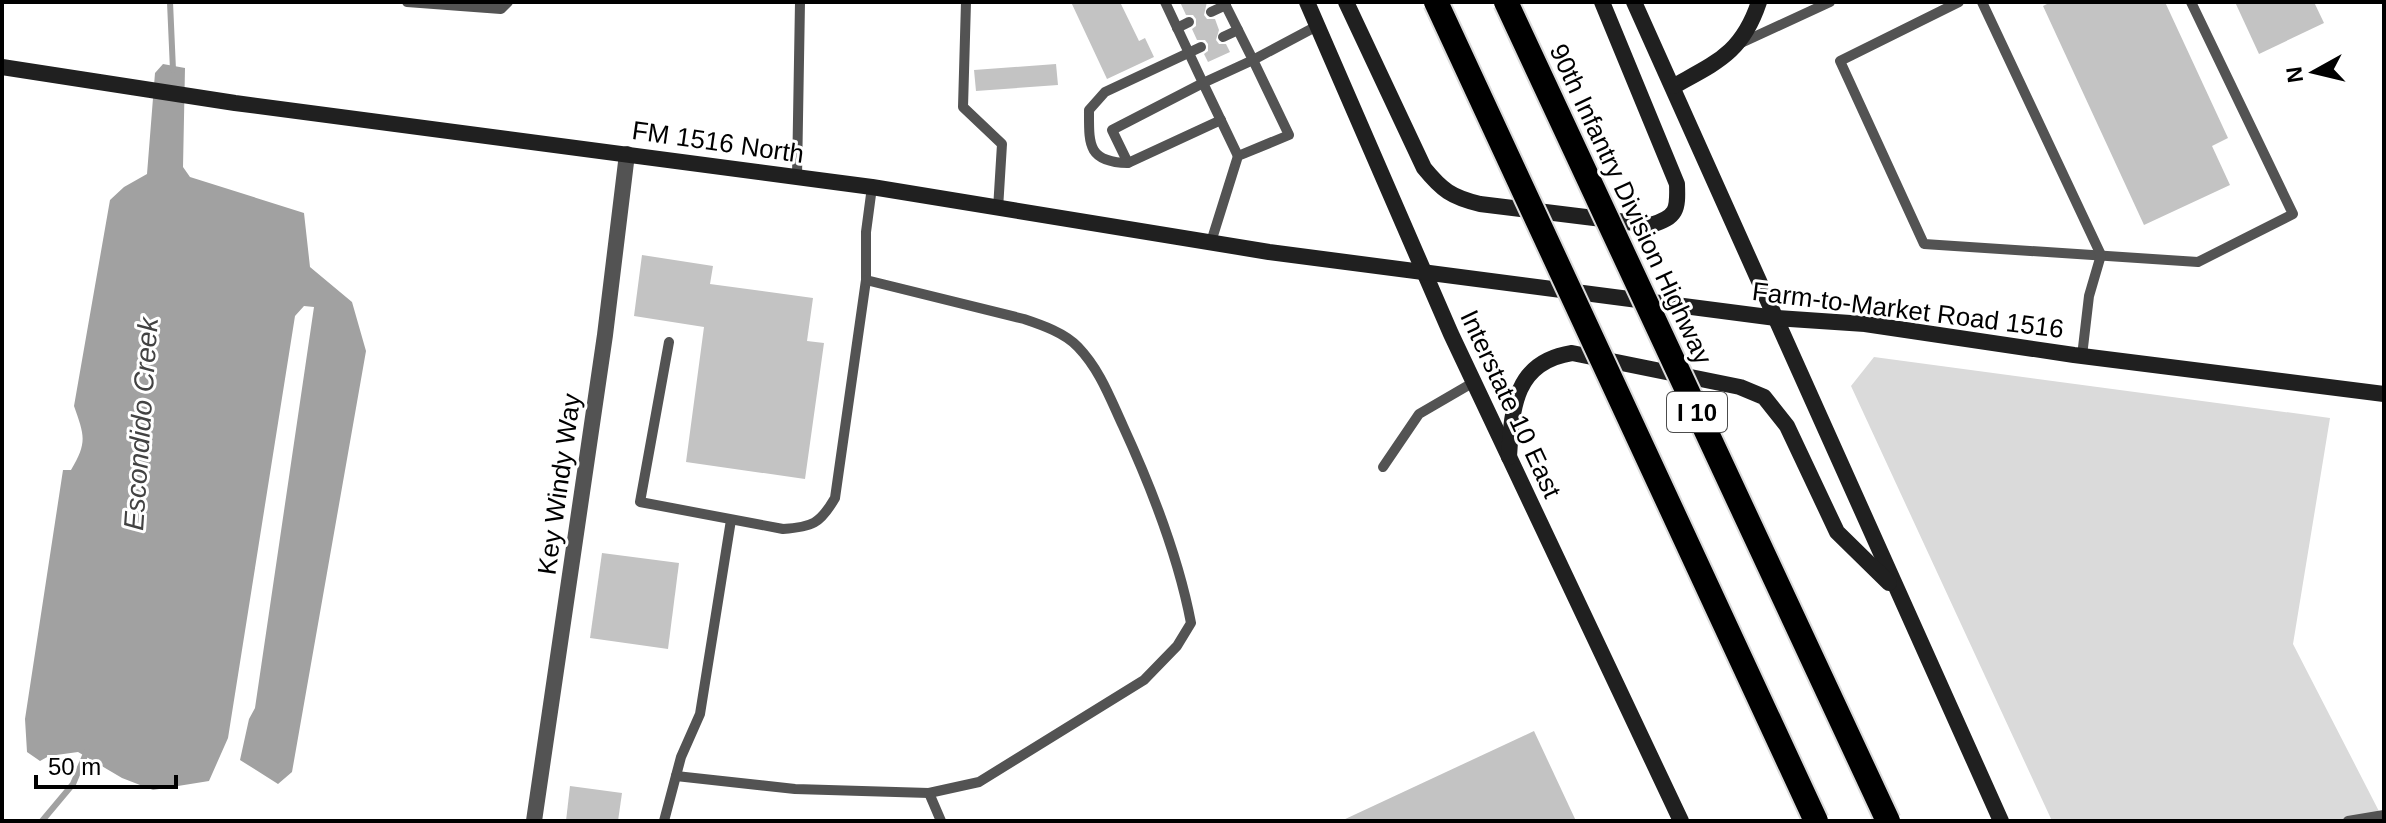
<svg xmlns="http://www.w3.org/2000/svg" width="2386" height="823" font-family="Helvetica,sans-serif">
<rect width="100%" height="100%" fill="#fff"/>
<polygon fill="#dadada" points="1874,357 2330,418 2293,644 2384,821 2052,821 1851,386"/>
<path fill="#a1a1a1" d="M 163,64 L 185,68 L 183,167 L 190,177 L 304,213 L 310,267 L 352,302 L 366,351 L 292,772 L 278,784 L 240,760 L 249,719 L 255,708 L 314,307 L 304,306 L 295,316 L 228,738 L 209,781 L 153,790 L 122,778 L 78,752 L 49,756 L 40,761 L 27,752 L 25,719 L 63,470 L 71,470 C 88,442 84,435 74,406 L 110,200 L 124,187 L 147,174 L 155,73 Z"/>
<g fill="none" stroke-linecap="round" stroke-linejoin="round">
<g stroke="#a1a1a1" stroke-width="6">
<polyline points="170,2 173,70"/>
<polyline points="42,821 73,784 87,751"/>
</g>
</g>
<g fill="#c3c3c3">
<polygon points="1071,2 1120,2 1139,41 1145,38 1154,57 1107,79"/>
<polygon points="1180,2 1207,2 1204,15 1207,19 1215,19 1219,30 1216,40 1219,44 1226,44 1230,52 1208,62 1204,54 1208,51 1208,44 1205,40 1197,40 1192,29 1196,26 1196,19 1193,15 1186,15"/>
<polygon points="2051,2 2165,2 2228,138 2212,146 2230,185 2144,225 2043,6"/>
<polygon points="2235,2 2314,2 2324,23 2259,54"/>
<polygon points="1056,64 1058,85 976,91 974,70"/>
<polygon points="642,255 713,266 710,284 813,298 807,341 824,343 805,479 686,462 704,327 634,316"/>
<polygon points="602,553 679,563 668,649 590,638"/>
<polygon points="1534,731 1576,821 1341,821"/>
<polygon points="570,786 622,793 618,821 566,821"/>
</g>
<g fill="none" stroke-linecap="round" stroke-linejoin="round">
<g stroke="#535353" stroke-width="10">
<polyline points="407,2 501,9 508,2"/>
<polyline points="966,2 963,107 1002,144 998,209"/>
<polyline points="1165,2 1203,83 1112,130 1128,163 1221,120"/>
<polyline points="1224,2 1253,60 1203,83 1238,156"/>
<polyline points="1959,2 1840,61 1924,244 2198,262 2293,214 2191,2"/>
<polyline points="1982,2 2101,255 2089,296 2082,356"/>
<polyline points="1211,12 1226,5"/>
<polyline points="1177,28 1189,22"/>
<polyline points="1223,37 1238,30"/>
<polyline points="1741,43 1830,2"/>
<path d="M 1128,163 C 1087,162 1089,144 1089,110 L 1105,92 L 1201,47"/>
<polyline points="797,177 800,2"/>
<polyline points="1211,242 1238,156 1289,135 1253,60 1317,26"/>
<path d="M 669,342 L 640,502 L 783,529 C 812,527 820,524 835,498 L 866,280 L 866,232 L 872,187"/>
<polyline points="1383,467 1419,414 1474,382"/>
<path d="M 676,776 L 795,789 L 929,793 L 979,782 L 1144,680 L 1177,646 L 1191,623 C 1178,555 1152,489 1123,426 C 1110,398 1100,370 1078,347 C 1065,333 1042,325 1024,319 L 866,280"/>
<polyline points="929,793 941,821"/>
<polyline points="664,821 681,757 700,714 731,520"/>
<polyline points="2348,821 2384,815"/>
</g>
<polyline stroke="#535353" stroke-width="16" points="534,821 605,335 627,154"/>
<g stroke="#202020" stroke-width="16">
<polyline points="1307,2 1451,334 1681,821"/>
<path d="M 1346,2 L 1424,168 C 1442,190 1451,197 1480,204 L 1651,225 C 1677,217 1678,210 1677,184 L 1602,2"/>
<polyline points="1634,2 2001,821"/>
<polyline points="2,67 235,103 872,187 1269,252 1776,318 1865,324 2074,355 2384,394"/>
<path d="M 1674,86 C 1717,62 1742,53 1759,2"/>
<path d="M 1509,457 C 1512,408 1514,362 1572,353 L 1740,387 L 1764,397 L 1787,426 L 1837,532 L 1889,583"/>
</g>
<defs>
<g id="highway-bridge">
<polyline points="1436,2 1816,821"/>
<polyline points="1506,2 1888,821"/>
</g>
</defs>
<use href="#highway-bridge" stroke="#dbdbdb" stroke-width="28" stroke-linecap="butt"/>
<use href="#highway-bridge" stroke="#000" stroke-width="24"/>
</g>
<g text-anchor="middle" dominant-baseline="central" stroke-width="6" stroke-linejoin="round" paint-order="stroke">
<rect fill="#fff" stroke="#4c4c4c" stroke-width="2" x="1667" y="392" width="60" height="40" rx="6"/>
<g font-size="24" font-weight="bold" fill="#000">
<text x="1697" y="412">I 10</text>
</g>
<g font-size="26" fill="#000" stroke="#fff">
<text transform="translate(718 142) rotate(8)">FM 1516 North</text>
<text transform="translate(1631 204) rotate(65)">90th Infantry Division Highway</text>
<text transform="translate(1908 310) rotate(7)">Farm-to-Market Road 1516</text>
<text transform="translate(1511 404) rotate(65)">Interstate 10 East</text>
<text transform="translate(559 484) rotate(-82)">Key Windy Way</text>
</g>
<g font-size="28" font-style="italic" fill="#424242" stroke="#fff">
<text transform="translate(141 424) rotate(-86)">Escondido Creek</text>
</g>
</g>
<rect width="2386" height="823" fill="none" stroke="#000000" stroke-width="8"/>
<g transform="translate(2314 72) rotate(262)" stroke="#ffffff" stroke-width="6" paint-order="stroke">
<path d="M0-6L14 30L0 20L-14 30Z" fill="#000000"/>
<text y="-12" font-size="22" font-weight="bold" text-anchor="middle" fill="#000000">N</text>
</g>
<path d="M36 775v12h140v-12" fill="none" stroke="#000000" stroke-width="4"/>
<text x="48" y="775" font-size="24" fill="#000000" stroke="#ffffff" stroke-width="6" paint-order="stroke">50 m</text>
</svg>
